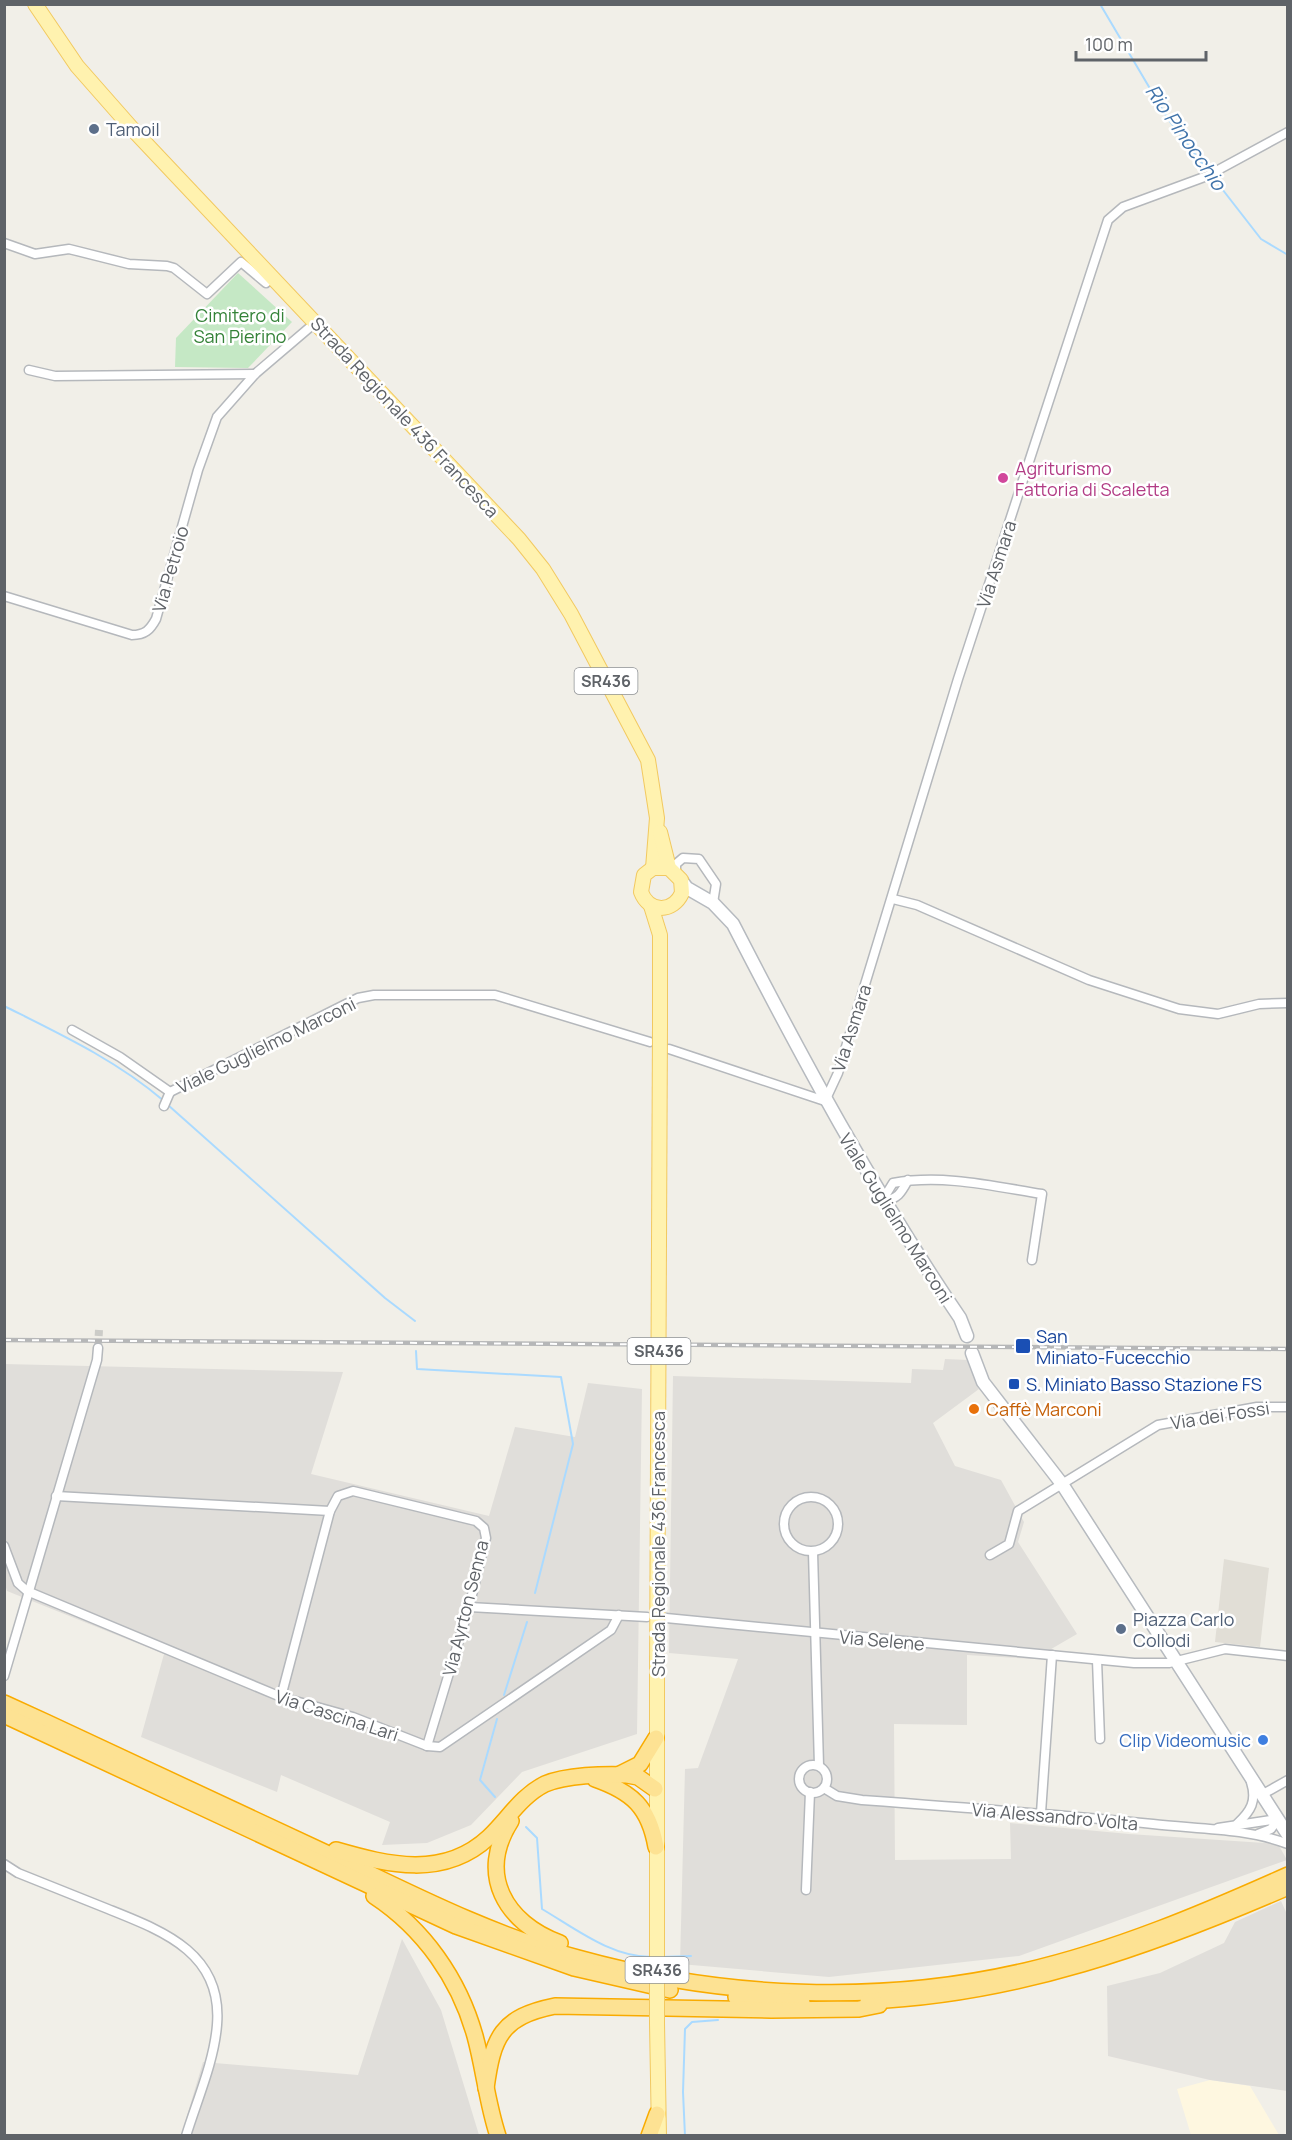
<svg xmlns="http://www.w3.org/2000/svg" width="1292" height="2140" font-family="Manrope,sans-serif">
<rect width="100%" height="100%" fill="#f1efe8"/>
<polygon fill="#fef7e0" points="1210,2080 1250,2086 1279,2135 1191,2135 1177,2089"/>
<g fill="#e0deda">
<polygon points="945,1359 968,1360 979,1389 933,1423 955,1466 1001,1480 1024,1522 1018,1542 1077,1634 1034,1659 967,1655 967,1725 894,1724 895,1860 1011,1859 1010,1823 1129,1834 1278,1844 1287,1860 1019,1956 829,1977 680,1964 685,1769 698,1768 738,1659 669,1653 673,1376 911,1383 912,1369 943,1370"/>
<polygon points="4,1364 343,1372 311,1474 489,1516 515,1427 575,1437 588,1383 642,1389 637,1734 522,1772 471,1825 427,1843 382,1845 390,1822 281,1775 277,1792 141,1737 164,1654 7,1591 4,1581"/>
<polygon points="1281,1901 1286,1912 1287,2091 1210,2080 1108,2056 1107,1986 1160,1973 1224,1943 1235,1922"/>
<polygon points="402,1939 441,2010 479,2135 181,2136 203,2062 358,2075"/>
</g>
<polygon fill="#e1ded6" points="1224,1559 1269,1568 1260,1647 1215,1642"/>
<polygon fill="#c5e8c5" points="238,273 292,322 248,368 175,367 176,338"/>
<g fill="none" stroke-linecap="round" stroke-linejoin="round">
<g stroke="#aadaff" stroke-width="2">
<polyline points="1100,4 1168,119 1208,171"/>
<polyline points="1212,176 1261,239 1288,255"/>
<path d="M 4,1006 C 60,1034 116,1060 164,1101"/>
<polyline points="168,1105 385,1298 415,1321"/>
<polyline points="416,1351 417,1369 561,1377 573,1444 535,1593"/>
<polyline points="504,1695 527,1622"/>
<polyline points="495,1797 480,1780 497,1719"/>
<path d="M 526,1827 L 537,1838 L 542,1909 C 576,1929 611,1957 652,1957"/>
<polyline points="661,1957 691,1956"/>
<polyline points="685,2136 683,2092 685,2029 692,2022 718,2020"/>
</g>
<polyline stroke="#ccccc8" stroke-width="8" stroke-dasharray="8 4" stroke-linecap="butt" points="98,1348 99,1330"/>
<defs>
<g id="street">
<polyline points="4,243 35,254 69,249 129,264 167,266 174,268 207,294 241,262 266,283 273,276"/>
<polyline points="29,370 55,376 255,374"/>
<path d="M 4,596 L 132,635 C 145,635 150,630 156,619 L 198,470 L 217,417 L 255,374 L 316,322"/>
<polyline points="676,872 676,864 683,858 699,859 716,884 713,903"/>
<polyline points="893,899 917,905 1089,980 1179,1009 1218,1014 1259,1004 1288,1003"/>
<polyline points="72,1030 120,1057 170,1092"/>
<polyline points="669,1049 825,1101 838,1073 958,679 1108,220 1123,207 1207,176 1288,132"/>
<polyline points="170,1092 358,998 374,995 495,995 650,1042"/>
<polyline points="164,1106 170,1092"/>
<path d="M 882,1201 L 893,1183 C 943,1174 992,1186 1042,1194 L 1032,1260"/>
<path d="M 883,1201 C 898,1199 901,1193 908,1180"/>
<polyline points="56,1496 330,1511"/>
<circle cx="811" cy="1524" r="27"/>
<polyline points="4,1546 18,1583 27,1591 281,1697 353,1717 427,1746 440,1747 611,1630 619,1615"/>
<polyline points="813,1552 819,1766"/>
<polyline points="990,1555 1009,1544 1018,1511 1158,1425 1257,1407 1288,1407"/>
<polyline points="469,1607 647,1617"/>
<polyline points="666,1618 1134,1663 1169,1663 1225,1649 1288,1656"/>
<polyline points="1097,1660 1100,1739"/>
<polyline points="4,1676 97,1360 98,1348"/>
<polyline points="281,1697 330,1511 338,1496 353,1491 476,1521 484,1528 486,1538 469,1607 427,1746"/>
<circle cx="813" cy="1779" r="14"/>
<path d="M 824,1788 L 837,1796 L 862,1800 C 959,1807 1056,1814 1153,1824 C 1197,1829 1246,1828 1288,1844"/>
<polyline points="1263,1794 1288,1780"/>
<polyline points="1041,1813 1052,1655"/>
<path d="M 1237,1824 C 1251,1811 1257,1801 1251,1782"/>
<polyline points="1218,1828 1278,1819"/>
<polyline points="1258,1834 1271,1829 1278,1819"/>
<path d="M 4,1864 L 18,1873 C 48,1885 78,1897 108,1909 C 163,1931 223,1953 217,2025 C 214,2062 197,2100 186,2136"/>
<polyline points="806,1890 810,1792"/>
</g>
<g id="secondary">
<path d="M 681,880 L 687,888 L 713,903 L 733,924 C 803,1060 874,1192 960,1318 L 967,1336"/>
<polyline points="972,1353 983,1382 1062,1484 1288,1835"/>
</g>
<g id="primary">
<polyline points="35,4 77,66 136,133 519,539 543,569 571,614 648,760 657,818 653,868"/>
<path d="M 660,832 L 669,868 L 681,880 L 682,893 C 673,913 649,913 641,892 L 644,875 L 653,868 L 669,868"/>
<polyline points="651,906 660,935 660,1025"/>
<polyline points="657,1917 657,1678"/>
<polyline points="657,2023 659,2136"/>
</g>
<g id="highway">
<path d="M 4,1703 C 116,1754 227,1807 339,1859 C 416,1896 495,1936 578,1958 C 722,1998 879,2005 1025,1971 C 1116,1950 1203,1913 1288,1875"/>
<polyline points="4,1715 456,1926 574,1968 670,1990"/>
<polyline points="620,1774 640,1764 656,1738"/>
<path d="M 595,1779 C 632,1792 649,1807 656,1847"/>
<path d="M 511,1821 C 477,1874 505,1923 560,1943"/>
<path d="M 336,1850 C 388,1865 444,1879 489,1837 C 508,1819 521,1796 545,1784 C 566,1775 604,1774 627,1775 L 638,1777 L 655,1789"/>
<path d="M 374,1896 C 424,1929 459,1979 475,2036 C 484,2069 487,2103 498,2136"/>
<polyline points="736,1997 802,2002"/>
<path d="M 868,2001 C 1016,1995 1152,1946 1288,1887"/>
<path d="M 486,2088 C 493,2037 501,2017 555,2006 L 771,2010 L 859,2009 L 879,2005"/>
<polyline points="649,2136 657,2114"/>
</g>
</defs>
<use href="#street" stroke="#b5b8bc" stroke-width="11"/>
<use href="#secondary" stroke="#b6babf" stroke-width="15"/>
<use href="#primary" stroke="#f2c960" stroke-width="16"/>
<use href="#highway" stroke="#f9ab00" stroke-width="18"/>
<use href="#street" stroke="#fff" stroke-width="8"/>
<use href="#secondary" stroke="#fff" stroke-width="12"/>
<use href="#primary" stroke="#fff2af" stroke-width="14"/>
<use href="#highway" stroke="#fde293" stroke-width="15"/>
<defs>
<polyline id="rail" points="4,1340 1288,1349"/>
</defs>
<use href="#rail" stroke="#b6b7b8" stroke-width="4.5"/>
<use href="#rail" stroke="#fff" stroke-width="2" stroke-dasharray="7" stroke-linecap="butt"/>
<defs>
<g id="primary-bridge">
<polyline points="657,1678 660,1025"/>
<polyline points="657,2023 657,1917"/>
</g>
</defs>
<use href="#primary-bridge" stroke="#f2c960" stroke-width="16" stroke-linecap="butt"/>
<use href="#primary-bridge" stroke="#fff2af" stroke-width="14"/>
</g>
<g fill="#5c6f8a" stroke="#fff" stroke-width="2">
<circle cx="94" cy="129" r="6"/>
<circle cx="1121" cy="1629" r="6"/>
</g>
<circle fill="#d1479c" stroke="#fff" stroke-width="2" cx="1003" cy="478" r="6"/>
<g fill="#1a4fb4" stroke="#fff" stroke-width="2">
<rect x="1015" y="1338" width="16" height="16" rx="3"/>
<rect x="1008" y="1378" width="12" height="12" rx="3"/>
</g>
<circle fill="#e8710a" stroke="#fff" stroke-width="2" cx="974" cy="1409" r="6"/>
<circle fill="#3f7fe0" stroke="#fff" stroke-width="2" cx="1263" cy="1740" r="6"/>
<g text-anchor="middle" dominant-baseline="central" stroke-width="5" stroke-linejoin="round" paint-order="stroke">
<g fill="#fff" stroke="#8f9295" stroke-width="1.5">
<rect x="574.5" y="668" width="63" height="26" rx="4.5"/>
<rect x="627.5" y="1338" width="63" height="26" rx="4.5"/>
<rect x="625.5" y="1957" width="63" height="26" rx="4.5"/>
</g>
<g font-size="16" font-weight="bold" fill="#5f6368">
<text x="606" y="681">SR436</text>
<text x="659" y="1351">SR436</text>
<text x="657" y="1970">SR436</text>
</g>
<g font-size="18" fill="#4e5e75" stroke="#fff" text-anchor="start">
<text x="106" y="129">Tamoil</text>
<text x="1133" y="1619">Piazza Carlo<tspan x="1133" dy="21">Collodi</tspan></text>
</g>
<g font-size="18" fill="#348238" stroke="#fff">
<text x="240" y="315">Cimitero di<tspan x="240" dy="21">San Pierino</tspan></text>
</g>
<g font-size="18" fill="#5f6368" stroke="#fff">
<text transform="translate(405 417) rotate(47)">Strada Regionale 436 Francesca</text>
<text transform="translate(996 564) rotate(-72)">Via Asmara</text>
<text transform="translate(170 569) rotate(-74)">Via Petroio</text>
<text transform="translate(851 1028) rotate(-72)">Via Asmara</text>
<text transform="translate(266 1045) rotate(-26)">Viale Guglielmo Marconi</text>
<text transform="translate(896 1218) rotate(58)">Viale Guglielmo Marconi</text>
<text transform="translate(1220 1415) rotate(-9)">Via dei Fossi</text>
<text transform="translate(658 1544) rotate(-90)">Strada Regionale 436 Francesca</text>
<text transform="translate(465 1608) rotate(-76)">Via Ayrton Senna</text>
<text transform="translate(882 1640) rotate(5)">Via Selene</text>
<text transform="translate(337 1715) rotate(18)">Via Cascina Lari</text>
<text transform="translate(1055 1816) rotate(5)">Via Alessandro Volta</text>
</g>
<g font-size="18" fill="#b23c85" stroke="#fff" text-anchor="start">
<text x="1015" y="468">Agriturismo<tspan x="1015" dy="21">Fattoria di Scaletta</tspan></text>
</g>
<g font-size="18" fill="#164399" stroke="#fff" text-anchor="start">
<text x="1036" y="1336">San<tspan x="1036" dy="21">Miniato-Fucecchio</tspan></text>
<text x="1026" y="1384">S. Miniato Basso Stazione FS</text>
</g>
<g font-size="18" fill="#c56008" stroke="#fff" text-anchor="start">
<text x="986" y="1409">Caffè Marconi</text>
</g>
<g font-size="18" fill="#366cbe" stroke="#fff" text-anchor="end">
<text x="1251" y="1740">Clip Videomusic</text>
</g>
<g font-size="20" font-style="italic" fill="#4174aa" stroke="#fff">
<text transform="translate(1186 137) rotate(55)">Rio Pinocchio</text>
</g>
</g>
<rect width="1292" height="2140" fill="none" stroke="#5f6368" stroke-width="12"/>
<path d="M1076 51v9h130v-9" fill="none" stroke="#5f6368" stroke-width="3"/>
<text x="1085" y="51" font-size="18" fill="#5f6368" stroke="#ffffff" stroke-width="4.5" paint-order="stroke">100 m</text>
</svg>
